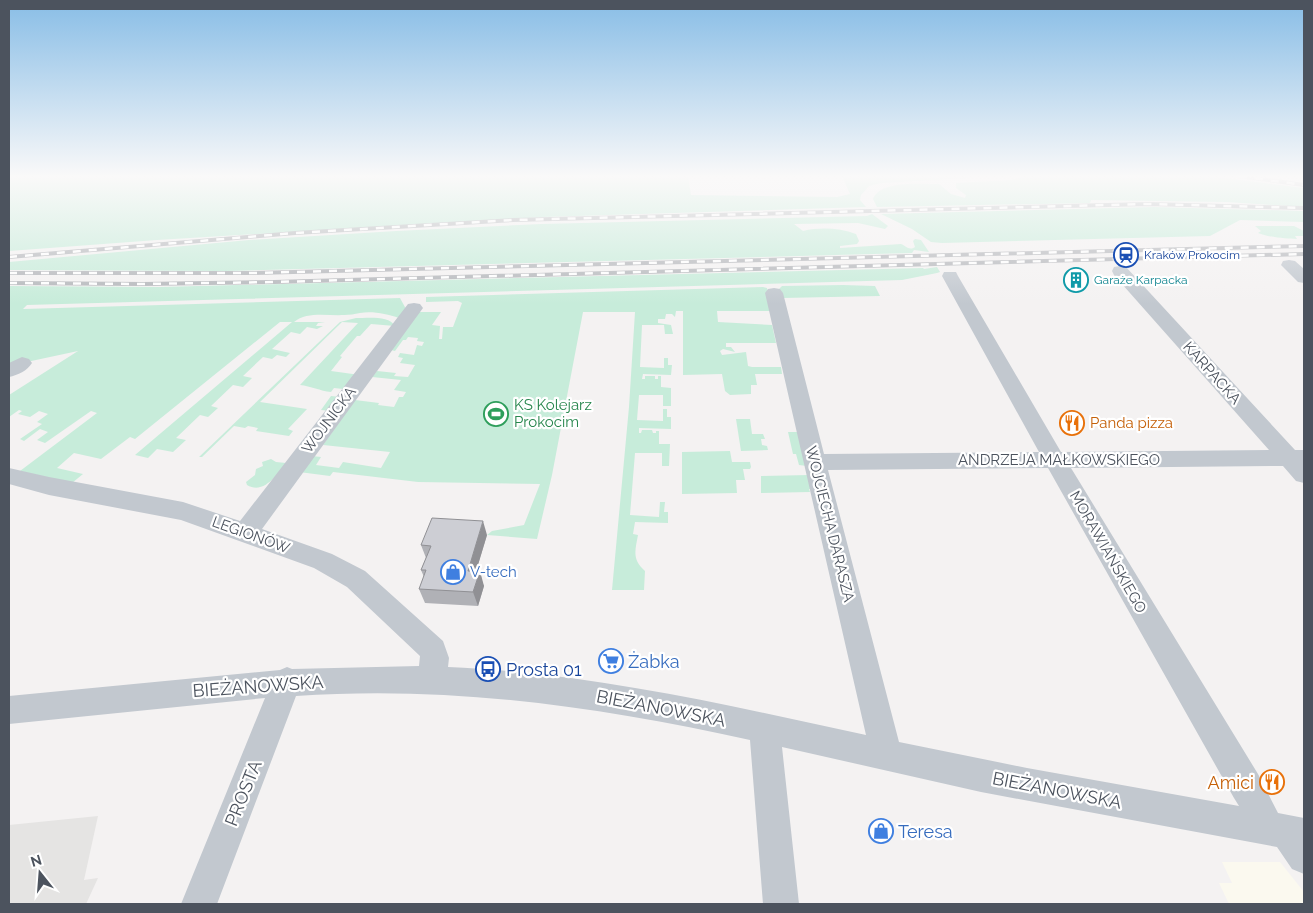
<svg xmlns="http://www.w3.org/2000/svg" width="1313" height="913" font-family="Raleway,sans-serif">
<rect width="100%" height="100%" fill="#f4f2f2"/>
<polygon fill="#fbf9ef" points="1222,862 1280,862 1304,892 1304,904 1229,904 1219,883 1232,883"/>
<polygon fill="#e5e4e3" points="98,816 84,880 98,878 86,904 9,904 9,825"/>
<g fill="#c7ecda">
<polygon points="9,176 688,176 691,195 837,197 850,194 842,176 1001,176 881,183 869,186 861,195 860,200 866,207 544,217 157,240 9,251"/>
<path d="M 1026,176 L 1209,176 L 1304,188 L 1304,207 L 1227,202 L 1091,200 L 1090,203 L 877,207 L 873,199 C 880,180 921,184 939,184 L 951,194 L 965,198 L 966,195 L 956,188 L 956,183 L 1011,180 Z"/>
<polygon points="1154,207 1304,211 1304,222 1240,220 1210,236 942,243 931,242 912,229 881,214"/>
<path d="M 872,214 L 888,226 L 885,229 L 858,223 L 794,224 L 803,231 C 821,227 839,228 856,234 L 859,241 L 857,244 L 840,246 L 840,248 L 901,244 C 906,246 909,251 915,247 L 913,241 L 915,239 L 921,240 L 929,252 L 914,250 L 912,253 L 225,271 L 9,270 L 9,262 L 249,240 L 396,231 L 541,224 L 867,216 Z"/>
<path d="M 1255,226 L 1294,226 L 1304,231 L 1304,236 L 1295,236 L 1297,239 C 1287,239 1267,237 1258,233 L 1261,231 Z"/>
<path d="M 937,267 L 940,272 L 937,273 L 902,280 L 27,305 L 23,309 L 400,298 L 406,309 L 399,318 C 387,314 373,311 360,313 C 354,314 350,315 344,315 C 328,316 307,311 294,322 L 325,322 L 318,323 L 316,326 L 323,326 L 317,329 L 307,327 L 300,334 L 291,332 L 272,349 L 290,353 L 286,357 L 277,355 L 272,359 L 263,357 L 243,376 L 252,378 L 243,387 L 233,385 L 211,406 L 218,408 L 208,417 L 200,415 L 176,438 L 186,440 L 173,452 L 157,449 L 148,458 L 135,455 L 292,322 L 280,322 L 135,439 L 130,437 L 101,459 L 74,453 L 57,468 L 83,474 L 72,483 L 20,471 L 97,413 L 91,411 L 45,443 L 37,440 L 48,432 L 40,429 L 24,441 L 20,439 L 42,424 L 37,422 L 48,414 L 39,411 L 30,417 L 18,414 L 22,411 L 19,410 L 9,417 L 9,395 L 78,351 L 22,363 L 9,371 L 9,286 L 160,287 L 923,268 L 924,269 Z"/>
<polygon points="843,285 875,286 880,296 782,298 779,289 782,286"/>
<path d="M 763,287 L 767,288 L 772,311 L 717,311 L 718,322 L 772,325 L 776,343 L 726,343 L 726,347 L 731,347 L 735,352 L 723,349 L 720,351 L 722,355 L 746,352 L 748,366 L 752,367 L 781,367 L 782,374 L 755,374 L 757,385 L 751,385 L 751,394 L 730,395 L 725,391 L 722,374 L 683,375 L 683,311 L 676,311 L 675,317 L 672,314 L 666,314 L 665,319 L 658,319 L 658,323 L 671,325 L 673,334 L 665,334 L 664,325 L 642,325 L 640,367 L 664,368 L 664,358 L 668,358 L 668,365 L 672,365 L 671,375 L 643,374 L 642,379 L 645,379 L 645,376 L 655,376 L 655,379 L 658,379 L 658,376 L 661,376 L 661,387 L 671,388 L 671,406 L 663,406 L 663,395 L 639,395 L 637,420 L 663,421 L 663,409 L 667,409 L 667,417 L 671,417 L 671,429 L 639,428 L 639,433 L 641,433 L 642,430 L 652,430 L 653,433 L 656,433 L 656,431 L 659,431 L 659,444 L 670,444 L 669,466 L 662,466 L 662,453 L 635,453 L 630,515 L 659,517 L 660,502 L 665,502 L 664,512 L 668,512 L 668,523 L 635,522 L 633,534 L 638,535 C 635,551 632,560 645,571 L 644,590 L 612,590 L 629,407 L 635,312 L 583,312 L 552,475 L 537,539 L 487,535 L 492,531 L 524,525 L 540,484 L 418,482 L 333,472 L 330,476 L 299,472 L 312,456 L 321,457 L 316,465 L 339,468 L 343,462 L 381,468 L 390,452 L 323,445 L 355,400 L 379,403 L 378,405 L 394,407 L 399,397 L 403,397 L 406,392 L 394,390 L 401,380 L 372,377 L 377,371 L 396,373 L 394,376 L 408,377 L 415,365 L 400,363 L 403,358 L 398,357 L 400,353 L 414,355 L 417,345 L 422,346 L 424,342 L 417,341 L 418,338 L 408,337 L 406,340 L 403,340 L 395,351 L 391,350 L 417,312 L 441,312 L 432,325 L 440,326 L 439,339 L 442,339 L 443,327 L 453,327 L 462,303 L 458,301 L 426,302 L 426,297 Z"/>
<path d="M 356,318 C 367,318 389,315 395,326 L 371,324 L 360,336 L 357,336 L 340,356 L 342,357 L 331,371 L 360,375 L 331,411 L 321,410 L 331,396 L 341,397 L 343,389 L 334,388 L 331,392 C 320,391 311,386 300,385 L 358,323 L 342,322 L 260,402 L 307,409 L 288,429 L 293,431 L 289,436 L 256,431 L 258,428 L 248,426 L 245,428 L 234,426 L 202,457 L 199,457 L 340,322 Z"/>
<polygon points="736,419 750,419 752,434 763,434 765,439 761,439 762,445 767,446 768,450 741,451"/>
<polygon points="788,432 799,432 807,466 799,465 796,454 793,454"/>
<polygon points="730,451 732,462 750,462 751,467 750,469 743,469 745,480 736,480 737,493 682,494 682,452"/>
<path d="M 271,459 L 276,462 L 286,463 C 280,470 265,496 247,485 L 246,482 L 255,475 L 256,469 L 263,466 L 262,462 Z"/>
<polygon points="809,475 812,489 809,489 810,492 761,493 761,476"/>
</g>
<g fill="none" stroke-linecap="round" stroke-linejoin="round">
<g fill="#c2c8cf" fill-rule="evenodd">
<polygon points="1289,260 1295,261 1304,269 1304,283 1298,282 1281,265 1283,261"/>
<path d="M 1120,266 L 1126,267 L 1295,450 L 1304,450 L 1304,483 L 1296,481 L 1283,466 L 1071,468 L 1258,774 L 1278,813 L 1304,818 L 1304,874 L 1292,869 L 1277,847 L 981,792 L 782,747 L 799,904 L 763,904 L 750,740 C 600,707 450,685 296,696 L 217,904 L 181,904 L 265,698 L 9,724 L 9,696 L 280,670 L 287,667 L 292,669 L 419,666 L 420,656 L 347,587 L 314,568 L 181,520 L 49,495 L 9,484 L 9,468 L 49,477 L 183,502 L 240,521 L 408,304 L 414,303 L 420,304 L 423,308 L 262,529 L 332,554 L 365,571 L 443,641 L 449,658 L 448,667 C 590,673 728,705 866,735 L 765,293 L 768,289 L 774,288 L 780,289 L 783,293 L 824,454 L 1039,452 L 942,276 L 944,272 L 956,272 L 958,276 L 1061,452 L 1269,450 L 1114,275 L 1112,271 L 1114,267 ZM 1048,468 L 1234,798 L 1239,806 L 1027,768 L 899,742 L 828,470 Z"/>
<path d="M 22,357 L 29,359 L 32,363 C 27,371 18,375 9,377 L 9,363 Z"/>
</g>
<defs>
<g id="rail">
<polyline points="1239,176 1304,185"/>
<polyline points="9,257 295,233 513,220 1148,204 1304,208"/>
<polyline points="9,273 254,273 1304,246"/>
<polyline points="9,283 143,284 274,282 1304,254"/>
</g>
</defs>
<use href="#rail" stroke="#b5b7bb" stroke-width="4"/>
<use href="#rail" stroke="#fff" stroke-width="2.5" stroke-dasharray="8" stroke-linecap="butt"/>
</g>
<polygon fill="#b0b1b6" points="487,535 476,571 484,586 478,606 425,603 419,589 424,577 421,570 426,558 421,545"/>
<g fill="#909094">
<polygon points="483,521 487,535 472,585 468,571"/>
<polygon points="480,571 484,586 478,606 473,592"/>
</g>
<polygon fill="#cdced4" stroke="#909094" points="432,518 483,521 468,571 480,571 473,592 419,589 426,570 421,570 431,546 421,545"/>
<linearGradient id="sky" x2="0" y2="1"><stop stop-color="#88bde6"/><stop offset="0.58" stop-color="#faf9f9"/><stop offset="1" stop-color="#faf9f9" stop-opacity="0"/></linearGradient>
<rect width="1313" height="304" fill="url(#sky)"/>
<defs>
<symbol id="station-ring" viewBox="-11 -11 22 22"><circle r="9.5" fill="#fff" stroke="#1a4fb4" stroke-width="1.5"/><path d="M-3-6H3Q5-6 5-4V2Q5 4 3 4L4.5 6H3L1.5 4h-3L-3 6H-4.5L-3 4Q-5 4-5 2V-4Q-5-6-3-6ZM-3.5-4v3h7v-3ZM-3.5 1v1.5H-2V1ZM2 1v1.5H3.5V1Z" fill="#1a4fb4"/></symbol>
<symbol id="building-ring" viewBox="-11 -11 22 22"><circle r="9.5" fill="#fff" stroke="#0f9aa8" stroke-width="1.5"/><path d="M-4-6H4V6H1V3H-1V6H-4ZM-2.5-4.3h1.7v1.8h-1.7ZM.8-4.3h1.7v1.8H.8ZM-2.5-1h1.7V.8h-1.7ZM.8-1h1.7V.8H.8Z" fill="#0f9aa8"/></symbol>
<symbol id="stadium-ring" viewBox="-11 -11 22 22"><circle r="9.5" fill="#fff" stroke="#2e9e5b" stroke-width="1.5"/><path d="M0-5a6.5 5 0 1 0 0 10a6.5 5 0 1 0 0-10ZM-3.5-1.8h7v3.6h-7Z" fill="#2e9e5b"/></symbol>
<symbol id="restaurant-ring" viewBox="-11 -11 22 22"><circle r="9.5" fill="#fff" stroke="#e8710a" stroke-width="1.5"/><path d="M-5-6h1v4h1v-4h1v4h1v-4h1v5L-1.5 .5V6h-2V.5L-5-1ZM5-6V6H3V1.5H1.5Q1.5-4 5-6Z" fill="#e8710a"/></symbol>
<symbol id="shop-ring" viewBox="-11 -11 22 22"><circle r="9.5" fill="#fff" stroke="#3f7fe0" stroke-width="1.5"/><path d="M-5-2.5h2.3a2.7 3.5 0 0 1 5.4 0H5L5.5 6h-11ZM-1.5-2.5h3a1.5 2.3 0 0 0-3 0Z" fill="#3f7fe0"/></symbol>
<symbol id="supermarket-ring" viewBox="-11 -11 22 22"><circle r="9.5" fill="#fff" stroke="#3f7fe0" stroke-width="1.5"/><path d="M-6-5.5h2.5l.6 2H6L4.5 2H-2.5L-4.4-4H-6ZM-1.5 3.2a1.3 1.3 0 1 0 .1 0ZM3 3.2a1.3 1.3 0 1 0 .1 0Z" fill="#3f7fe0"/></symbol>
<symbol id="bus-ring" viewBox="-11 -11 22 22"><circle r="9.5" fill="#fff" stroke="#1a4fb4" stroke-width="1.5"/><path d="M-5-6H5V4H4V6H2V4H-2V6H-4V4H-5ZM-3.5-4V0h7V-4ZM-3.5 1.2v1.5H-2V1.2ZM2 1.2v1.5H3.5V1.2Z" fill="#1a4fb4"/></symbol>
</defs>
<g fill-rule="evenodd">
<use href="#station-ring" x="1112" y="241" width="28" height="28"/>
<use href="#building-ring" x="1062" y="266" width="28" height="28"/>
<use href="#stadium-ring" x="482" y="400" width="28" height="28"/>
<use href="#restaurant-ring" x="1058" y="409" width="28" height="28"/>
<use href="#shop-ring" x="439" y="558" width="28" height="28"/>
<use href="#supermarket-ring" x="597" y="647" width="28" height="28"/>
<use href="#bus-ring" x="474" y="655" width="28" height="28"/>
<use href="#restaurant-ring" x="1258" y="768" width="28" height="28"/>
<use href="#shop-ring" x="867" y="817" width="28" height="28"/>
</g>
<g text-anchor="middle" dominant-baseline="central" stroke-width="4.5" stroke-linejoin="round" paint-order="stroke">
<g font-size="12" fill="#164399" stroke="#fff" text-anchor="start">
<text x="1144" y="255">Kraków Prokocim</text>
</g>
<g font-size="12" fill="#0d838f" stroke="#fff" text-anchor="start">
<text x="1094" y="280">Garaże Karpacka</text>
</g>
<g font-size="15" fill="#4c535e" stroke="#fff">
<text transform="translate(1212 373) rotate(48)">KARPACKA</text>
<text transform="translate(329 420) rotate(-53)">WOJNICKA</text>
<text x="1059" y="460">ANDRZEJA MAŁKOWSKIEGO</text>
<text transform="translate(830 524) rotate(76)">WOJCIECHA DARASZA</text>
<text transform="translate(251 535) rotate(20)">LEGIONÓW</text>
<text transform="translate(1108 552) rotate(60)">MORAWIAŃSKIEGO</text>
</g>
<g font-size="15" fill="#27864d" stroke="#fff" text-anchor="start">
<text x="514" y="405">KS Kolejarz<tspan x="514" dy="17">Prokocim</tspan></text>
</g>
<g font-size="15" fill="#c56008" stroke="#fff" text-anchor="start">
<text x="1090" y="423">Panda pizza</text>
</g>
<g font-size="15" fill="#366cbe" stroke="#fff" text-anchor="start">
<text x="470" y="572">V-tech</text>
</g>
<g font-size="18" fill="#366cbe" stroke="#fff" text-anchor="start">
<text x="628" y="661">Żabka</text>
<text x="898" y="831">Teresa</text>
</g>
<g font-size="18" fill="#164399" stroke="#fff" text-anchor="start">
<text x="506" y="669">Prosta 01</text>
</g>
<g font-size="18" fill="#4c535e" stroke="#fff">
<text transform="translate(258 686) rotate(-4)">BIEŻANOWSKA</text>
<text transform="translate(661 708) rotate(11)">BIEŻANOWSKA</text>
<text transform="translate(1057 790) rotate(11)">BIEŻANOWSKA</text>
<text transform="translate(243 793) rotate(-68)">PROSTA</text>
</g>
<g font-size="18" fill="#c56008" stroke="#fff" text-anchor="end">
<text x="1254" y="782">Amici</text>
</g>
</g>
<rect width="1313" height="913" fill="none" stroke="#4c535e" stroke-width="20"/>
<g transform="translate(40 873) rotate(343)" stroke="#ffffff" stroke-width="4" paint-order="stroke">
<path d="M0-4L9 19L0 12L-9 19Z" fill="#4c535e"/>
<text y="-8" font-size="14" font-weight="bold" text-anchor="middle" fill="#4c535e">N</text>
</g>
</svg>
